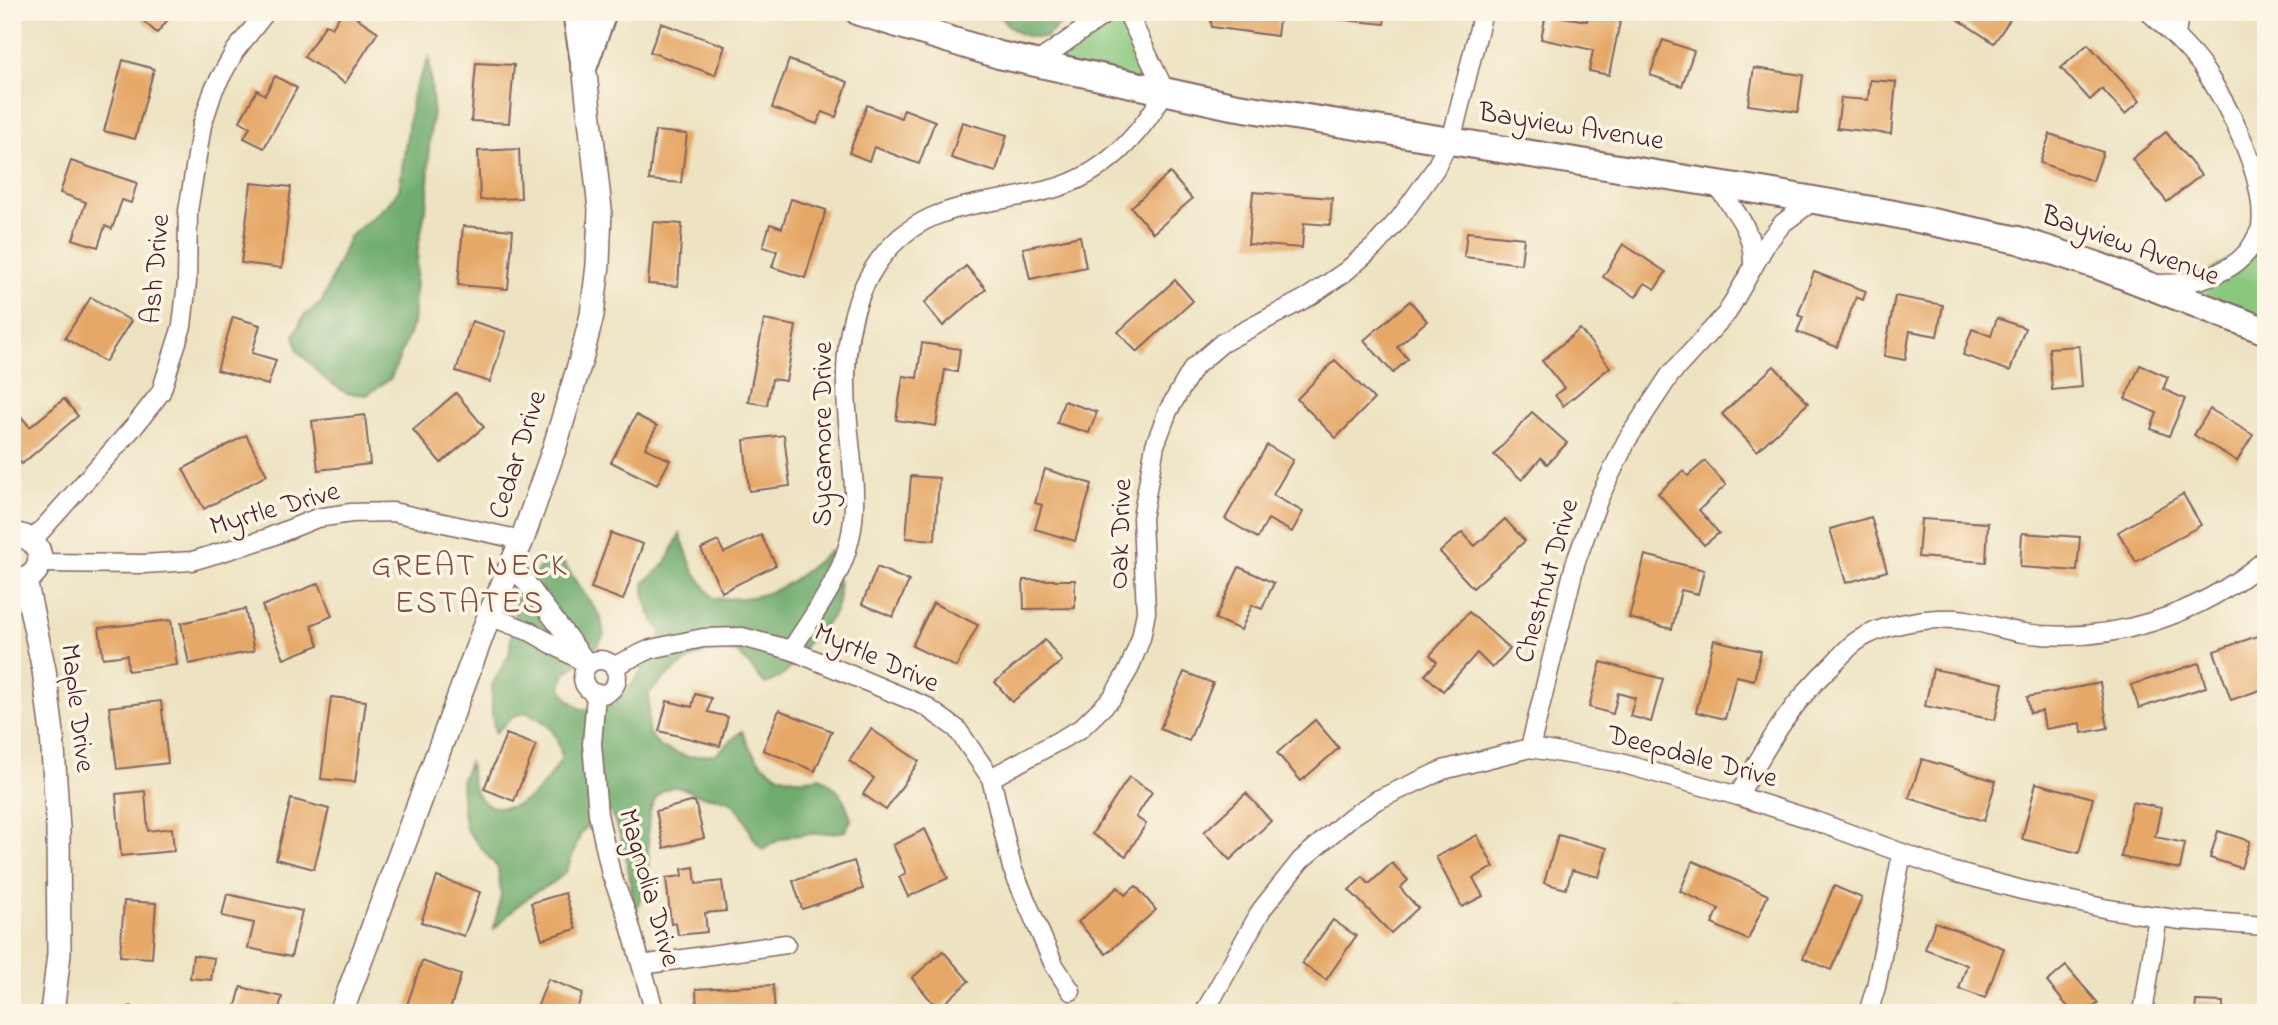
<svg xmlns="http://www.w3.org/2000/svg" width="2278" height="1025" font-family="'Indie Flower',sans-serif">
<rect width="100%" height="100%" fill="#fcf5e5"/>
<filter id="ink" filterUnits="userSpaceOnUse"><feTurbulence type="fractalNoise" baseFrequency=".0143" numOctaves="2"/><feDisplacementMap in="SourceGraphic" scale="14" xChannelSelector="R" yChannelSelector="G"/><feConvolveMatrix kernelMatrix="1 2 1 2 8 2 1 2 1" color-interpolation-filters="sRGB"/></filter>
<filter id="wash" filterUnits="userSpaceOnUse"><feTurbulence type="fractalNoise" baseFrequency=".00686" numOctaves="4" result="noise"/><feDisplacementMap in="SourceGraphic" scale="28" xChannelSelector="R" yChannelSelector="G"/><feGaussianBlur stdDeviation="1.57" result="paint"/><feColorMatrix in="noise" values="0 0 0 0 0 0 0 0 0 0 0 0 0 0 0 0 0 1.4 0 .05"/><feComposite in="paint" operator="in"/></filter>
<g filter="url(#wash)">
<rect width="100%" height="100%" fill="#ede3c2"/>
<g fill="#8ac87e" stroke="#6a7454" stroke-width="2">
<polygon points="1115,12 1124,12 1157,85 1045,61"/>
<polygon points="2259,239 2266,262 2266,327 2162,288 2191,284"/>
</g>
<g fill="#6fac6d" stroke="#5c664c" stroke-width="2">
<path d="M 1003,12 L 1074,12 L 1045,38 C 1023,37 1015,34 1001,17 Z"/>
<polygon points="429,58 433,109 429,146 428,197 418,247 413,324 391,378 367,395 346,393 325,379 298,351 294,335 304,316 322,302 349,237 387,205 399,190 413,93"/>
<path d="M 680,534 L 693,570 L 713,598 C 768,603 790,585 830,551 C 836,571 845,594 833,615 C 827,626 814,633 807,643 C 793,665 791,674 765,684 C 758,676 744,656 735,652 C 708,638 666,675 649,693 L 648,732 L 660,747 L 688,757 L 716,754 L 742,731 C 755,767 782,786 820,777 C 838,788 846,799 851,820 L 845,831 C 812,837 791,828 763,850 C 748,838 748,813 730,802 C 720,796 709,798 699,795 C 691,792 682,786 673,787 C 639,794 650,844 648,868 C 646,883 640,900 635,915 C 630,879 627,835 605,804 L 581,833 L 566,872 L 553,883 L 535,892 L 517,906 L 494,929 L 501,895 L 498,868 L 466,829 L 463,811 L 461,781 L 469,763 C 471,772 471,782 475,790 C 478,798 487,806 495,807 C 528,812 546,782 562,758 C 557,732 550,723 526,712 L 514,716 L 495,733 L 492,713 L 492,685 L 509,655 L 516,600 L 540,567 L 548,560 L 564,564 L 601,618 L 604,635 L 592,653 L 565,673 L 561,688 L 569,700 L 581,709 C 588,709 597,710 604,708 C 634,694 647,659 662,632 C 649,616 644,603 644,583 L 665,564 Z"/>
</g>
<g id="blocks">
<g fill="#e6a868">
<polygon points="133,12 174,12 157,33"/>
<polygon points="342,12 348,12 378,32 345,83 304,57 326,24 332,28"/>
<polygon points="1196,12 1280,12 1277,36 1212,27 1210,16"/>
<polygon points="1327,12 1386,12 1384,24 1327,18"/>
<polygon points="1589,12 1622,12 1609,75 1589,71 1593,50 1541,39 1546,14 1587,21"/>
<polygon points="1960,12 2015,12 1994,43 1956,18"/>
<polygon points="661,23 725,46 715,75 650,52"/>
<polygon points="1663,40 1694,51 1682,86 1650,75"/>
<polygon points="2088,44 2140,101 2125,114 2102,89 2090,100 2061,68"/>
<polygon points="123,60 154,69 135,139 104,131"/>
<polygon points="789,60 848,82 836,117 822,112 817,124 772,108"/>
<polygon points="476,63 514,65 509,123 471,121"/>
<polygon points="1754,68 1803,75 1798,112 1748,105"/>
<polygon points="275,76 297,88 264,148 244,138 250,127 240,121 257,90 265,95"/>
<polygon points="1870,80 1896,82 1891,134 1837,128 1841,98 1868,100"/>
<polygon points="867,105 901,118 904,109 935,121 919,164 874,147 869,161 849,153"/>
<polygon points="962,122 1007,135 996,172 951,158"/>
<polygon points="655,131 687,134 681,183 649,180"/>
<polygon points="2166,132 2201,175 2167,202 2132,159"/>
<polygon points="2050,134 2103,152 2093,181 2040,163"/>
<polygon points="519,149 521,198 480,200 478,151"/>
<polygon points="71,161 137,183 131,203 122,200 112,229 105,226 98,247 73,239 86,202 60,193"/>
<polygon points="1170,173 1192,199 1153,233 1131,207"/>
<polygon points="251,183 291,187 282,268 241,263"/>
<polygon points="1253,192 1332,198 1330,225 1304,223 1302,248 1248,244"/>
<polygon points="791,199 826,210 805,278 772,267 777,251 763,247 770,224 782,228"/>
<polygon points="653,222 682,224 678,286 648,284"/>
<polygon points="463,226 513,230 508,289 458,285"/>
<polygon points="1467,232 1524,238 1521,264 1464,257"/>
<polygon points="1080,236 1086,267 1030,279 1023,248"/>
<polygon points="1623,244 1666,272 1655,289 1645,283 1636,297 1603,277"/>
<polygon points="966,266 986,289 943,326 924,303"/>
<polygon points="1814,272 1866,291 1863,300 1856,297 1837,347 1797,332 1803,317 1798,315"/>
<polygon points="1175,280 1193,301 1137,352 1118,332"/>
<polygon points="1895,296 1943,305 1937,336 1910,331 1905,360 1884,356"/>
<polygon points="91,297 131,321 105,362 65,338"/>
<polygon points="1410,301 1427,321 1397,347 1408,359 1393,373 1364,340"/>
<polygon points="233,317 260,325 252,353 276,360 268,385 217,370"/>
<polygon points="1997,318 2025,328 2010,371 1963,355 1972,329 1991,336"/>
<polygon points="764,320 796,326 786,381 772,379 767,405 748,402"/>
<polygon points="472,321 506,332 490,382 456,371"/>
<polygon points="1580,329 1610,367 1563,406 1555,395 1564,388 1542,361"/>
<polygon points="922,343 960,349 957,372 945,370 936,426 896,420 903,376 917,378"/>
<polygon points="2079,346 2082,387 2052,390 2049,348"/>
<polygon points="1335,360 1374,399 1336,438 1297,399"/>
<polygon points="2140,365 2168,377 2163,389 2185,399 2169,436 2151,429 2157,413 2125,399"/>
<polygon points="1774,366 1808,403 1757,451 1722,414"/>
<polygon points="456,393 484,427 441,463 413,430"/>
<polygon points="64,399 78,416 22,464 12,452 12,406 30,427"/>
<polygon points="1064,401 1097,412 1089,433 1057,423"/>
<polygon points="2210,409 2253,435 2237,461 2194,435"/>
<polygon points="1532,412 1567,443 1547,464 1541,458 1522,480 1494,455"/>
<polygon points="365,415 370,464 318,470 312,421"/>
<polygon points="636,415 657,426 645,448 670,460 657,485 611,462"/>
<polygon points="246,435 267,475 204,509 183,469"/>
<polygon points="784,435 790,486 749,491 744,440"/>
<polygon points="1267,445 1293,460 1273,495 1303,512 1292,532 1268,519 1258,538 1225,519"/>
<polygon points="1705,461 1726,485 1699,510 1719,533 1704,545 1658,493 1683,471 1688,476"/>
<polygon points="1045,469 1092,484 1075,541 1035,529 1042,505 1035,503"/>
<polygon points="911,476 939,478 935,540 906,538"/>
<polygon points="2183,494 2201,525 2136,562 2118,532"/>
<polygon points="1871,517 1887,571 1846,583 1830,529"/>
<polygon points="1505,519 1525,541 1473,588 1440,552 1462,532 1475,546"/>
<polygon points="1921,519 1988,523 1986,562 1918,557"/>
<polygon points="611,533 643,544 623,600 591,588"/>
<polygon points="2022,533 2080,537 2077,571 2020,567"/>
<polygon points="761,535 776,565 722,592 701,549 718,541 724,553"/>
<polygon points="1645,555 1704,570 1698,594 1681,590 1672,629 1629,618"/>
<polygon points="877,567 909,581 893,617 862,604"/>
<polygon points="1239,567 1274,583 1262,609 1252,605 1241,630 1215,619"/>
<polygon points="1023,580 1075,580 1075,608 1024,609"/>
<polygon points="319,583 332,616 311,625 319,645 284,659 262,606"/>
<polygon points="933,603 978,625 956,667 912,646"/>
<polygon points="245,609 254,651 189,664 181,623"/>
<polygon points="1469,612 1510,649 1492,668 1477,653 1443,691 1425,675 1437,662 1430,655"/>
<polygon points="171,620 177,665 128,671 127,655 103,658 99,628"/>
<polygon points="2266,633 2266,688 2231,700 2214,651"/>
<polygon points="1045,640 1062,661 1012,702 995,682"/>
<polygon points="1714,640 1761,651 1754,680 1736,676 1725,719 1696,712"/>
<polygon points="1601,662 1663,679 1651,722 1630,716 1635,698 1618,693 1613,714 1589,707"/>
<polygon points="2199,663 2206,687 2139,708 2131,685"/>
<polygon points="1933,669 2003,683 1995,720 1925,706"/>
<polygon points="1184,672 1213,683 1189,741 1160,729"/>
<polygon points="2100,683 2108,728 2082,733 2081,723 2045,729 2042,711 2030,713 2027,697"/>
<polygon points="695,694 711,698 708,712 728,717 720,746 659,731 667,701 692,707"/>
<polygon points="331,697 366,701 355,782 321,779"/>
<polygon points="161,701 168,763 117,769 109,707"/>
<polygon points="779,710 832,731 815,771 763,750"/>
<polygon points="1315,720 1339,748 1301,781 1277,753"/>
<polygon points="871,729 919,761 886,810 863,794 874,778 849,761"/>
<polygon points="506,734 536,745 514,801 484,789"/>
<polygon points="1922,759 1996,781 1984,821 1909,798"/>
<polygon points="1129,777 1152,792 1136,817 1146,824 1126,856 1092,834"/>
<polygon points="2036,783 2093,798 2079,853 2022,839"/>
<polygon points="145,791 148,831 172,828 174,851 121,856 116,794"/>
<polygon points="1246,793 1271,821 1230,860 1204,832"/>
<polygon points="291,799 329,809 314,869 276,859"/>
<polygon points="695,801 704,838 664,848 656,811"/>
<polygon points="2132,802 2161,808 2155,837 2185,843 2180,869 2121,857"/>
<polygon points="925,829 948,878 908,897 899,877 906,873 893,845"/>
<polygon points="2218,831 2250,841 2241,868 2210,858"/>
<polygon points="1477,835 1494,867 1473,878 1483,896 1462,907 1436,857"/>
<polygon points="1558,835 1607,848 1599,877 1572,870 1566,889 1544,883"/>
<polygon points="854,861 863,889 802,909 793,881"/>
<polygon points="1693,861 1768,895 1748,940 1712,924 1719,909 1680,891"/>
<polygon points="1392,863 1408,880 1400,888 1418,908 1391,933 1349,890 1363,877 1369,884"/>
<polygon points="694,867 696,884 722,881 726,911 705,913 707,932 678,935 676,923 671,924 666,878 683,876 682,869"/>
<polygon points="437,877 480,892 464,936 421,922"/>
<polygon points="1136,886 1156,910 1106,954 1078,922 1118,887 1125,895"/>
<polygon points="1834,886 1862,898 1831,970 1803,958"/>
<polygon points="565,893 576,929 542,939 531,903"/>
<polygon points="227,894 302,911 291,957 248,948 254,923 222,916"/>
<polygon points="124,901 156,903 152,958 120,956"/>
<polygon points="1333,920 1356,936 1326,980 1302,963"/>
<polygon points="1935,922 2004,948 1985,998 1959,989 1967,965 1925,949"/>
<polygon points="943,951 969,981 938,1009 912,978"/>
<polygon points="193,955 214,958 211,980 190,978"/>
<polygon points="422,961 461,975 449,1013 428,1013 407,1005"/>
<polygon points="2066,966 2098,1003 2088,1013 2073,1013 2047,982"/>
<polygon points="548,979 583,993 575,1013 535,1013"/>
<polygon points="773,985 775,1013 697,1013 696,989"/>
<polygon points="241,987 282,997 278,1013 234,1013"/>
<polygon points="2196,1001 2223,1002 2223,1013 2195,1013"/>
<polygon points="131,1006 135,1013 119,1013"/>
<polygon points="1584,1006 1587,1013 1569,1013"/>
<polygon points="1676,1008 1694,1012 1694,1013 1675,1013"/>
</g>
</g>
</g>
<g filter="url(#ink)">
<use href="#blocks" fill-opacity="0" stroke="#836460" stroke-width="2"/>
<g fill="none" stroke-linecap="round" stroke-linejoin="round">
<defs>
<g id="minor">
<path d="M 2149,12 C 2167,29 2186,45 2201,65 C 2228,104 2267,178 2261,227 C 2260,232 2256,237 2254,242 C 2236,275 2191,285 2156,284"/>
<polyline points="2176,37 2179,12"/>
<polyline points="1036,63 1108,12"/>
<path d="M 1715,184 C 1735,211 1754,230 1753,265"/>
<polyline points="32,541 137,423 161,392 182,326 187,282 188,211 202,125 214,89 235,51 266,12"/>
<polyline points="40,563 143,564 192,561 265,539 317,518 351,513 393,512 522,540"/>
<polyline points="512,564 588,664"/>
<polyline points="489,616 531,632 580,660"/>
<path d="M 791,650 C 813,615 841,580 850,538 C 859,500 851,460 848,422 C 843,370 845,313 874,268 C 919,198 982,208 1052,189 C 1103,175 1140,136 1165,91 L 1127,12"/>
<circle cx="600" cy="677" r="17"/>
<polyline points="614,666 651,649 703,638 742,637 791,650 925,706 957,729 991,778 1012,868 1054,965 1071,991"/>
<polyline points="596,694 592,744 598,814 611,874 627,915 655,1013"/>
<polyline points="1530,748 1575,564 1599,498 1627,440 1670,375 1727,313 1766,244 1783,223 1814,200"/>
<polyline points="991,778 1080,729 1112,698 1129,669 1141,638 1146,612 1142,518 1155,445 1168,411 1193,368 1222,343 1310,296 1345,272 1374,247 1400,218 1435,169 1453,133 1483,12"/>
<path d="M 1738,796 C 1768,744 1789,705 1834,663 C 1841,656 1849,646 1857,641 C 1883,623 1935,616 1966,620 C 1985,623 2004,630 2023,633 C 2110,645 2199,616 2266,559"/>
<polyline points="642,965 786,944"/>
<polyline points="1204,1013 1262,909 1301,860 1351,817 1377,800 1443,770 1530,748 1617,762 1738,796 1807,818 1954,872 2022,890 2108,909 2181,920 2266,926"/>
<polyline points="1868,1013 1876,987 1902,853"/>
<polyline points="2143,1013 2158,916"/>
</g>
<g id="tertiary">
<path d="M 12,535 C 50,534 48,584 12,580"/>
<polyline points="25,580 44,670 52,733 58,829 59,954 52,1013"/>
<polyline points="341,1013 489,616 522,540 554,449 581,359 592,315 598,265 600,209 584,65 587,46"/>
</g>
<g id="secondary">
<polyline points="576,12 584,62"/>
<polyline points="859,12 999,55 1232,106 1762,191 1889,213 2018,240 2096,265 2266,331"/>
<polyline points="584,65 603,12"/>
</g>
</defs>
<use href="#minor" stroke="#836460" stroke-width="21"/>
<use href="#tertiary" stroke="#836460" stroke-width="26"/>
<use href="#secondary" stroke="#836460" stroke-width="30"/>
<use href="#minor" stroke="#fff" stroke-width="18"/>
<use href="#tertiary" stroke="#fff" stroke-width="23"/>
<use href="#secondary" stroke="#fff" stroke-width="26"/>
</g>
</g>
<g text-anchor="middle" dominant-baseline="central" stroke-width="7" stroke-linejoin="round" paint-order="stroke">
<g font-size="28" fill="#4a1f2b" stroke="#fcf5e5">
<text transform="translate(1571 128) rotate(9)">Bayview Avenue</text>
<text transform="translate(2130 247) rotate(20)">Bayview Avenue</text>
<text transform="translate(157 269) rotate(-85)">Ash Drive</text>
<text transform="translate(824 434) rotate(-90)">Sycamore Drive</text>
<text transform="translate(519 455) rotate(-72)">Cedar Drive</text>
<text transform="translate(275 510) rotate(-16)">Myrtle Drive</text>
<text transform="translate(1122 534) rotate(-88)">Oak Drive</text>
<text transform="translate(1548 581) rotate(-74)">Chestnut Drive</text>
<text transform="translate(876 659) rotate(24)">Myrtle Drive</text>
<text transform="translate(76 708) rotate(83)">Maple Drive</text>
<text transform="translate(1692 758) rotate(15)">Deepdale Drive</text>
<text transform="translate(648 888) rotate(74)">Magnolia Drive</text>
</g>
<g font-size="32" letter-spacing="2" fill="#814f40" stroke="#fcf5e5">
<text x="470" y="567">GREAT NECK<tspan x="470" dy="37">ESTATES</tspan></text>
</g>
</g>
<rect width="2278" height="1025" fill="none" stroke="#fcf5e5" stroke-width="42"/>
</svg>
